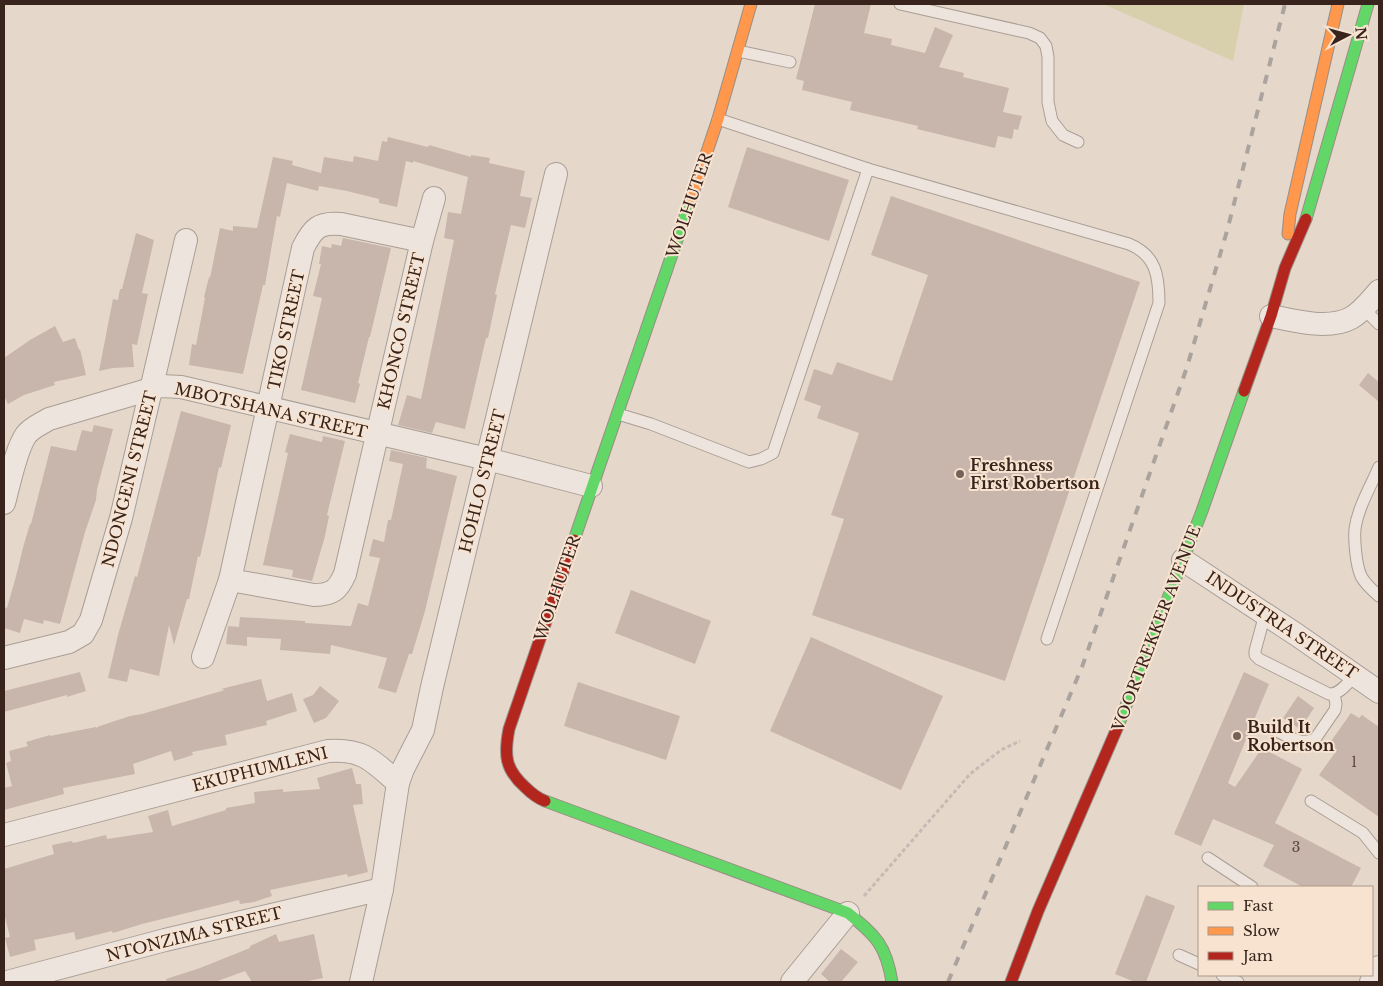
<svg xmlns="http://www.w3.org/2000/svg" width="1383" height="986" font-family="'Libre Baskerville',serif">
<rect width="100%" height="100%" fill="#e5d8cb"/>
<polygon fill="#d8d0ad" points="1103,4 1244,4 1233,61"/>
<g fill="#c8b5ac">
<polygon points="815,4 871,4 864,33 892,39 891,45 925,53 935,27 953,35 939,67 964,73 963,77 1009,88 1003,112 1022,116 1018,130 1014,129 1012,139 998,136 995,148 917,129 918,126 850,110 852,102 802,90 804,81 796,79"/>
<polygon points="388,137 428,147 429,145 471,157 471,155 490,158 489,163 525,171 520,196 532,198 525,228 511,225 495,294 497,295 488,338 486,338 465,429 436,422 432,433 398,425 407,395 421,399 454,240 444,238 448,212 461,214 468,177 413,161 413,163 406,161 397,207 379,203 379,199 347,191 319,186 318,191 287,183 280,217 277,216 265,285 263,285 243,374 189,365 192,344 196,345 205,298 204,297 209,277 210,278 220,228 233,231 233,226 257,228 273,157 293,161 292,165 321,173 324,157 353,162 354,156 378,161 382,141 387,142"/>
<polygon points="747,147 849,180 829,241 728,207"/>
<polygon points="891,196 1140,282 1005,681 812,615 844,519 831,515 859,433 817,418 821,406 804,400 814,369 832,375 837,362 892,381 928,275 871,255"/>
<polygon points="136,233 154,240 142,293 148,294 137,345 132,344 134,367 113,368 99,371 113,299 118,300 120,289 122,289"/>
<polygon points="343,238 391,248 370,337 369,337 358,383 360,384 355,403 301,390 322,298 313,296 321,264 319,264 322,246 331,248 332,244 341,246"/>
<polygon points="55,326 63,342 75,338 79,350 80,349 86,375 54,382 55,385 24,395 8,404 4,396 4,358 30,340"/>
<polygon points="1368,373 1379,382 1379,402 1359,385"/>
<polygon points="181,411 231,425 221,468 219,467 206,531 200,557 198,556 189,599 187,599 174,645 169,625 159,676 130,669 127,682 108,678 118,635 135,576 137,577"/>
<polygon points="94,425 113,429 97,489 96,500 85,532 60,624 44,620 43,624 24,619 20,633 4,628 4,607 7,608 15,580 24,544 30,524 31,524 51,446 76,451 82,430 92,432"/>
<polygon points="290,434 322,442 323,436 345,441 327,515 329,516 325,536 312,581 292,577 293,570 263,565 288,453 285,452"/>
<polygon points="391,450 427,458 426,468 457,476 425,611 412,654 409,654 396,693 378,688 387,658 331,645 330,654 280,650 281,639 247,637 247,646 226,644 228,626 239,627 240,617 305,621 305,623 351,626 358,603 368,606 380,558 369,556 373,539 384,542 388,520 391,520 403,464 389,461"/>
<polygon points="631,590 711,621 695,664 615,633"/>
<polygon points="811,637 943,696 901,790 770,731"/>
<polygon points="80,672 86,691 67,697 67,695 4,712 4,691"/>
<polygon points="1244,672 1269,684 1228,783 1235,787 1262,748 1302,769 1275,823 1361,868 1351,887 1303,887 1263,866 1274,845 1213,819 1201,846 1174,834"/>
<polygon points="261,679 267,701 292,693 297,711 266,721 267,725 225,735 227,745 192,752 193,755 174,761 171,751 133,764 135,774 63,788 64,794 4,810 4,788 12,786 6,763 11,761 9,751 28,746 26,742 50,735 50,736 96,727 97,729 97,727 130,716 142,714 225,690 221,689"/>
<polygon points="578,682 680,716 666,760 564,726"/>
<polygon points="320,686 339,701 326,718 314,723 303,699 313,695"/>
<polygon points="1298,696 1314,708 1300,729 1283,718"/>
<polygon points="1351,713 1359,718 1362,715 1379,727 1379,817 1319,775 1337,750 1329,744"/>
<polygon points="352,768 356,784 361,784 363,804 353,805 368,872 348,877 347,874 270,890 272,896 254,902 240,904 239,900 142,924 113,933 112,931 76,940 74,932 34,940 36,950 10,957 5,938 10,937 4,913 4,869 54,854 52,845 72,841 73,843 106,835 107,839 153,832 148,816 168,810 172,826 226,810 226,808 255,803 254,792 283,789 283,792 320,789 317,778"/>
<polygon points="1146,895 1175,906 1146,982 1135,982 1115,974"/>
<polygon points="276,934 279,942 314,934 323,978 303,982 252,982 245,971 215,982 167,982 166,979 200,968 250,948 250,946"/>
<polygon points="841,949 858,962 841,982 830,982 821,974"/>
</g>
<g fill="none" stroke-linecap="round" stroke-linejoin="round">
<defs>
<g id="lane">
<polyline points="900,4 1029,33 1040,38 1046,46 1048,57 1048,102 1052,121 1063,135 1078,142"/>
<polyline points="738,51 790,62"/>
<path d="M 718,119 L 868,169 L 1129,244 C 1156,255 1159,276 1159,303 L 1047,639"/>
<polyline points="1363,308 1379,324"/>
<polyline points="618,414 651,424 749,462 761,459 773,453 868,169"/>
<path d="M 1379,467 C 1371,486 1358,507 1355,529 C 1354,540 1356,565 1361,576 C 1365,584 1372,590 1379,596"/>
<path d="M 1265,614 L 1255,651 L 1255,655 L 1259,659 L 1329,694 C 1340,695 1348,682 1356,675"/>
<path d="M 1275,730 C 1288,736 1301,746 1315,739 L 1335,710 L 1336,704 L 1334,694"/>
<polyline points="1311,801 1363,833 1379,853"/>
<polyline points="1208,858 1252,887"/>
<polyline points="1179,955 1199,964"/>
<polyline points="1222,975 1238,982"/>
</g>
<g id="street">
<path d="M 1271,316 C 1294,321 1329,330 1351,318 C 1362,312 1371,300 1379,291"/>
<path d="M 4,503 C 9,485 16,449 26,435 C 32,427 41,424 49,419 L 161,386 L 181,387 L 487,459 L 591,486"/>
<polyline points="1183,560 1297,635 1379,692"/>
<path d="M 230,580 L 314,595 C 332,595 338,590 345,574 L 422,241 L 434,198"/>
<path d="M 203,657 L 230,580 L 303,248 C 313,228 319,222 341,224 L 422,241"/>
<polyline points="4,658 69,642 83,634 91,620 121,518 186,240"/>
<polyline points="398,783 403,769 423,730 432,687 556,174"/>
<path d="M 4,835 L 328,751 C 363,748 374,762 398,783 L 382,889 L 361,982"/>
<polyline points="7,982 165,940 382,889"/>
<polyline points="792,982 848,913"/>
<polyline points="1371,982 1379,967"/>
</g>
<g id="fast">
<polyline points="1306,219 1368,4"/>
<polyline points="574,540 690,202"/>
<polyline points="1118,726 1202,511 1244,391"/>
<path d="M 545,801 L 848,913 C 876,936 886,945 892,982"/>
</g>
<g id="slow">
<polyline points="690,202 718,119 751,4"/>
<polyline points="1288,234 1290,214 1338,4"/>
</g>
<g id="jam">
<polyline points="1244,391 1271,316 1285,268 1306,219"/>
<path d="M 545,801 C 537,798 531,793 525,787 C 505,769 504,755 509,729 L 574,540"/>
<polyline points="1011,982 1038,911 1118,726"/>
</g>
</defs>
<use href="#lane" stroke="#aa9d94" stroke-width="13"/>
<use href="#street" stroke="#aa9d94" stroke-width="24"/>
<use href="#fast" stroke="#998d85" stroke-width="13"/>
<use href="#slow" stroke="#998d85" stroke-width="13"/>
<use href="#jam" stroke="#998d85" stroke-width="13"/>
<polyline stroke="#c5bbb4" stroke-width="3" stroke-dasharray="4 2.5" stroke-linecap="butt" points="864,896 970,774 1001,750 1020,741"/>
<use href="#lane" stroke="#ede5dd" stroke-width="11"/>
<use href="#street" stroke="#ede5dd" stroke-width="22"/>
<use href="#fast" stroke="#63d668" stroke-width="11"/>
<use href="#slow" stroke="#ff974d" stroke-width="11"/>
<use href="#jam" stroke="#b3261e" stroke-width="11"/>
<polyline stroke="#aba39d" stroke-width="4" stroke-dasharray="9 9" stroke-linecap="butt" points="948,982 1082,667 1187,367 1227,231 1285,4"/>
</g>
<g fill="#756359" stroke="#f7e3d0" stroke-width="2">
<circle cx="960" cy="474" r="5"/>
<circle cx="1237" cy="736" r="5"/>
</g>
<g text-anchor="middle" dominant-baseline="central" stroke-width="4" stroke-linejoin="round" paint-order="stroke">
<g font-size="14" fill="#5c4840">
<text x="1354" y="762">1</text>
<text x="1296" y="847">3</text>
</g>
<g font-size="16" fill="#38241c" stroke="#f7e3d0">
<text transform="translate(689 205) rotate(-71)">WOLHUTER</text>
<text transform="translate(286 330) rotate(-78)">TIKO STREET</text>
<text transform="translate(401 331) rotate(-77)">KHONCO STREET</text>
<text transform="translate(271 410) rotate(13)">MBOTSHANA STREET</text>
<text transform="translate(129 479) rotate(-76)">NDONGENI STREET</text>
<text transform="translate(482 481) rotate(-76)">HOHLO STREET</text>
<text transform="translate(557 588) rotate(-71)">WOLHUTER</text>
<text transform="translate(1282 625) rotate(34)">INDUSTRIA STREET</text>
<text transform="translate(1156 628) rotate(-69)">VOORTREKKER AVENUE</text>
<text transform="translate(260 769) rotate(-14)">EKUPHUMLENI</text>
<text transform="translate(194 934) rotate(-14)">NTONZIMA STREET</text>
</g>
<g font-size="16" font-weight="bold" fill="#38241c" stroke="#f7e3d0" text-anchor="start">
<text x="970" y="465">Freshness<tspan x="970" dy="18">First Robertson</tspan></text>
<text x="1247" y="727">Build It<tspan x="1247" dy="18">Robertson</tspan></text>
</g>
</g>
<rect width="1383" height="986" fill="none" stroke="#38241c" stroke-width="10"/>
<rect x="1198" y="886" width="175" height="90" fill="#f7e3d0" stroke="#ab9788"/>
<rect x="1208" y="902" width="25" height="8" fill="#63d668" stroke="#ab9788"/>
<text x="1243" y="911" font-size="15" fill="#38241c">Fast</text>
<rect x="1208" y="927" width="25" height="8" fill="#ff974d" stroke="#ab9788"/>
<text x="1243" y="936" font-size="15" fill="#38241c">Slow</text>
<rect x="1208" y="952" width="25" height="8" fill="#b3261e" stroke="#ab9788"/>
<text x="1243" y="961" font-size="15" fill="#38241c">Jam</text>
<g transform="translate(1348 35) rotate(84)" stroke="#f7e3d0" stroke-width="4" paint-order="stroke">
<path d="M0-4L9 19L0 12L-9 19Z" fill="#38241c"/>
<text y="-8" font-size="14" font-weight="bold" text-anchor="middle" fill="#38241c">N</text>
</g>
</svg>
